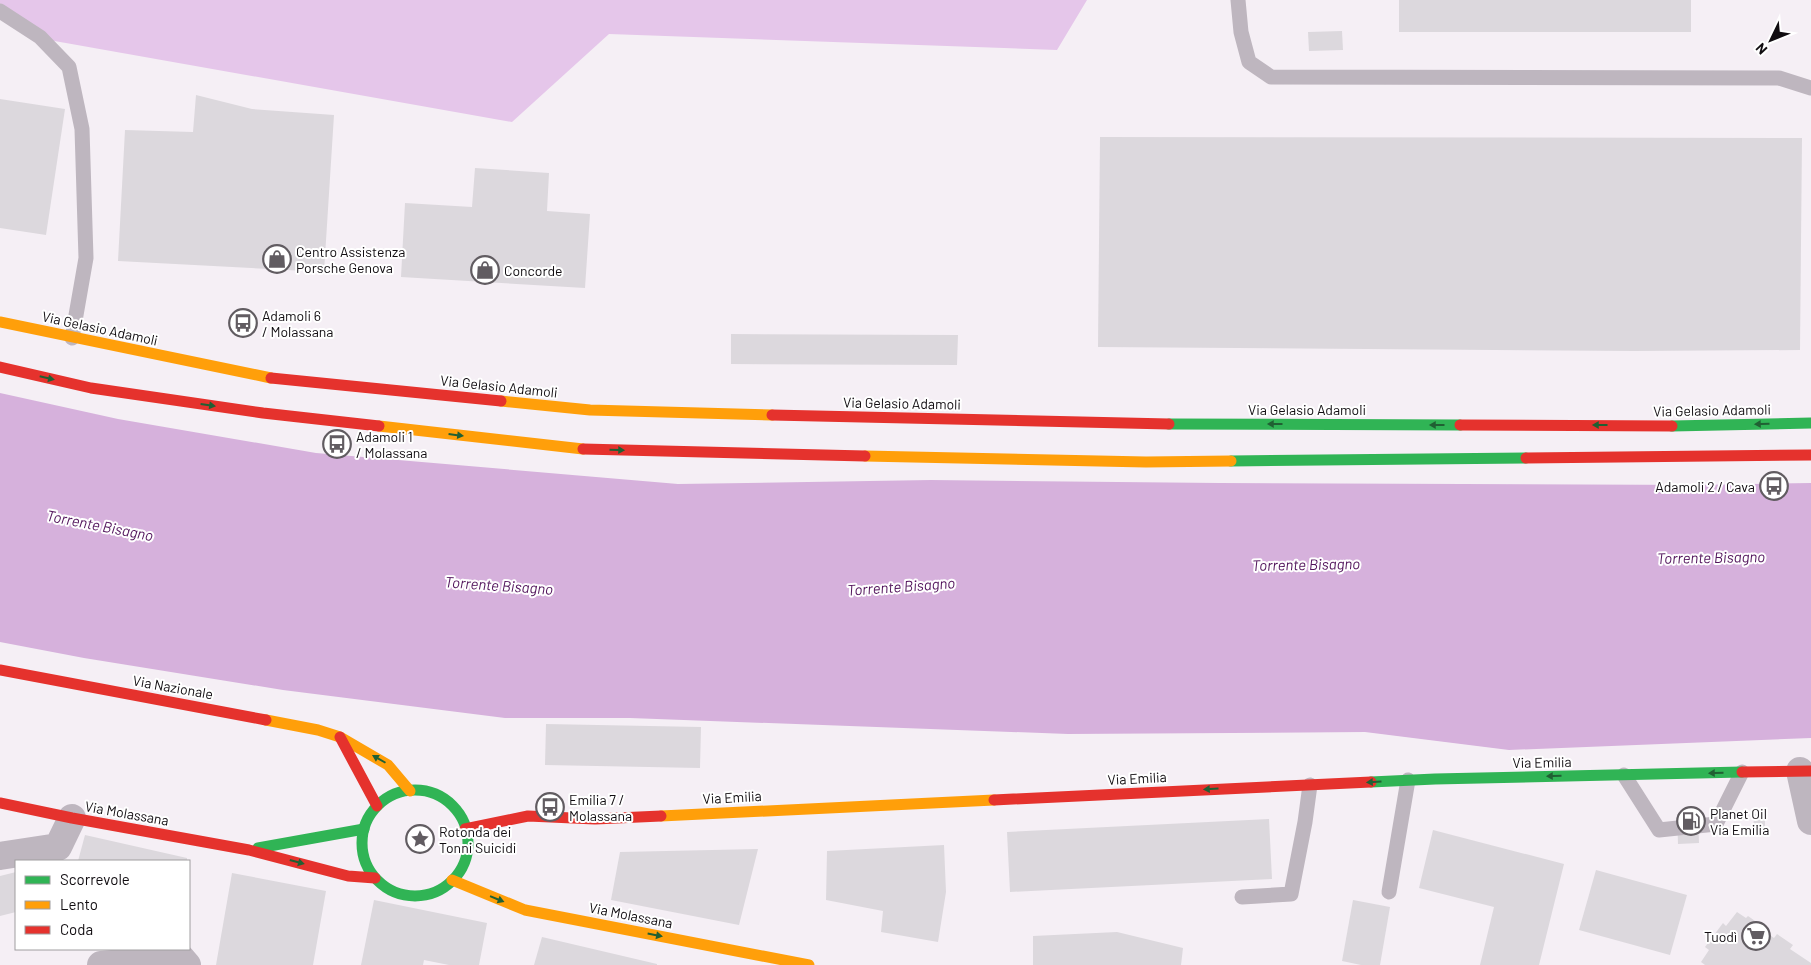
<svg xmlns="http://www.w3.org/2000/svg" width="1811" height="965" font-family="Barlow,sans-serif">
<rect width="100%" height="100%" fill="#f5eff5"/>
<polygon fill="#e5c6ea" points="0,0 1087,0 1057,50 609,34 512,122 32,37 0,8"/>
<polygon fill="#d6b1dc" points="0,393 118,419 316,453 678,484 931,480 1219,483 1699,485 1811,483 1811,738 1509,750 1365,732 1068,734 630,718 505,718 283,690 84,658 0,642"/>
<g fill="#dcd8dd">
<rect x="1399" y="0" width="292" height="32"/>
<polygon points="1342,31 1343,50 1309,51 1308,32"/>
<polygon points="196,95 252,109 334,115 324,272 118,261 125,130 193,132"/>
<polygon points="0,99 65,109 46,235 0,228"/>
<polygon points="1100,137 1802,138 1800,350 1634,351 1098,347"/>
<polygon points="475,168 549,173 547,211 590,214 585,288 401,277 405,203 472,207"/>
<polygon points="731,334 958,335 957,365 731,364"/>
<polygon points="546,724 701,727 700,768 545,765"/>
<polygon points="1698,813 1699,843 1678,844 1677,814"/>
<polygon points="1754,814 1765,814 1765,836 1753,836"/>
<polygon points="1269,819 1272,879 1010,892 1007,832"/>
<polygon points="1433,830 1564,864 1539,965 1480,965 1494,907 1419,888"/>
<polygon points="85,835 187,858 187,861 78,861"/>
<polygon points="944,845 946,892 938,942 881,932 883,911 826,900 827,851"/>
<polygon points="758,849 739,925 611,900 620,852"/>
<polygon points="1596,870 1687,895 1670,955 1579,930"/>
<polygon points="16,872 16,912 0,916 0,876"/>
<polygon points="232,873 326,891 313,965 216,965"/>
<polygon points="374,900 487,923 479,965 449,965 424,960 423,965 361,965"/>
<polygon points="1353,900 1390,907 1380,965 1361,965 1342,961"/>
<polygon points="1737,912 1746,918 1748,916 1765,928 1764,931 1774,938 1777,934 1793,945 1790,949 1811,963 1811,965 1705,965 1701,962 1709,950 1705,947 1723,923 1726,926"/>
<polygon points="1117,932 1183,948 1181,965 1033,965 1033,936"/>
<polygon points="542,937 657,964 657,965 534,965"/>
</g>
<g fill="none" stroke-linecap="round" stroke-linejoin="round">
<g stroke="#beb6bf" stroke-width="15">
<polyline points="1238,0 1241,32 1249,62 1271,77 1779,78 1811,88"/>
<polyline points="0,11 40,37 69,67 82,129 86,258 72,338"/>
<polyline points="1624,775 1659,830 1716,824 1742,772"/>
<polyline points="1389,892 1408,780"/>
<polyline points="1242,897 1291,894 1305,822 1310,785"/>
</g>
<g stroke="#beb6bf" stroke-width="28">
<polyline points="1800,771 1811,821"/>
<polyline points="0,856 58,847 72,818"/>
<polyline points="101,965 181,958 187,965"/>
</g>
<g stroke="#30b455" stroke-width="11">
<polyline points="1169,424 1460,425"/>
<polyline points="1672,426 1811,423"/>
<polyline points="1231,461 1526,458"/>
<polyline points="1371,782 1435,779 1742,772"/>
<circle cx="415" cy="843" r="53"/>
<polyline points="258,848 364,829"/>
</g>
<g stroke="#ff9f0a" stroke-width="11">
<polyline points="0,322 271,378"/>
<polyline points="501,401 590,410 772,415"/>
<polyline points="379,426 583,449"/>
<polyline points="865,456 1146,462 1231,461"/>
<polyline points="266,720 318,730 340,737 388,765 410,791"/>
<polyline points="661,816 994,800"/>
<polyline points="452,880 525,910 809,965"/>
</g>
<g stroke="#e5322d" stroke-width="11">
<polyline points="0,367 91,388 263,413 379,426"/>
<polyline points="271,378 501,401"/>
<polyline points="772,415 1169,424"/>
<polyline points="1460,425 1672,426"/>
<polyline points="583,449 865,456"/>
<polyline points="1526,458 1811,455"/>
<polyline points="0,670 266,720"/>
<polyline points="340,737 377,806"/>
<polyline points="1742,772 1811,771"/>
<polyline points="994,800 1371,782"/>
<polyline points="0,803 72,818 249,850 348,876 375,878"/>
<polyline points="465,829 528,816 595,819 661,816"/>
</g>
</g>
<defs><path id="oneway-solid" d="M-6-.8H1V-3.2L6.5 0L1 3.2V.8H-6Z" transform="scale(1.25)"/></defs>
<g fill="#206033">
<use href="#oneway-solid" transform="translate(47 378) rotate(13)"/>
<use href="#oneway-solid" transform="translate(208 405) rotate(8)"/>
<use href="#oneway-solid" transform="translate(1275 424) rotate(-180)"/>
<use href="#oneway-solid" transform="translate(1762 424) rotate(178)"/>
<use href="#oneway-solid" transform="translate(1437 425) rotate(-180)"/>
<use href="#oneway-solid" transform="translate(1600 425) rotate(-180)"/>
<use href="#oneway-solid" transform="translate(456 435) rotate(7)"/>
<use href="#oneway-solid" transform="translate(617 450) rotate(1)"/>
<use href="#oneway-solid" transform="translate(379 759) rotate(-150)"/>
<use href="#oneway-solid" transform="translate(1716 773) rotate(179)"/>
<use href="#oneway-solid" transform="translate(1554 776) rotate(179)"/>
<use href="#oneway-solid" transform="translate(1374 782) rotate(177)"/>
<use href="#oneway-solid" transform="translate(1211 789) rotate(177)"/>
<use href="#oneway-solid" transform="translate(297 862) rotate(15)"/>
<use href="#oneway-solid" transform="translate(497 899) rotate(22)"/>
<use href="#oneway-solid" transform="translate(655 935) rotate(11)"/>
</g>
<defs>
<symbol id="shop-ring" viewBox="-11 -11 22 22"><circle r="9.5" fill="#fff" stroke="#615c61" stroke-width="1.5"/><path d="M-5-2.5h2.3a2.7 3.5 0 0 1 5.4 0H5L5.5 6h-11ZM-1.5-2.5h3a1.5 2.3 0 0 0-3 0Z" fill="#615c61"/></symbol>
<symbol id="bus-ring" viewBox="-11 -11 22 22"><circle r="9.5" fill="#fff" stroke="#615c61" stroke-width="1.5"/><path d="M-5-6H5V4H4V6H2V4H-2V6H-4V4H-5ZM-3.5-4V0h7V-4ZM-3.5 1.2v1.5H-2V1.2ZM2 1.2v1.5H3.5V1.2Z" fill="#615c61"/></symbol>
<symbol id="fuel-ring" viewBox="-11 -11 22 22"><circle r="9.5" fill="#fff" stroke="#615c61" stroke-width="1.5"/><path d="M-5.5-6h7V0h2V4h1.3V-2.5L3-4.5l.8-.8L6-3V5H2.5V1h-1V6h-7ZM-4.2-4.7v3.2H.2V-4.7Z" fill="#615c61"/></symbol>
<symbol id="sight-ring" viewBox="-11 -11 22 22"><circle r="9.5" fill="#fff" stroke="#615c61" stroke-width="1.5"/><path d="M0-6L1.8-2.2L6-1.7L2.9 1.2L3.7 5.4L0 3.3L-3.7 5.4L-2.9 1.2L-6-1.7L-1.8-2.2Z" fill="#615c61"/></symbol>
<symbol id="supermarket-ring" viewBox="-11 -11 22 22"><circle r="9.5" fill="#fff" stroke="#615c61" stroke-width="1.5"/><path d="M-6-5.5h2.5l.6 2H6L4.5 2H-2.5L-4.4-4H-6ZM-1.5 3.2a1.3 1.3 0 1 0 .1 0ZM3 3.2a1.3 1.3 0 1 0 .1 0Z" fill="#615c61"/></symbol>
</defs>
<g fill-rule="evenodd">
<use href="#shop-ring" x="261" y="243" width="32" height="32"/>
<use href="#shop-ring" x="469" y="254" width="32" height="32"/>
<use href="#bus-ring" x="227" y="307" width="32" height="32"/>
<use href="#bus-ring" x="321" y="428" width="32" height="32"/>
<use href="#bus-ring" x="1758" y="470" width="32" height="32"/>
<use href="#bus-ring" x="534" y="791" width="32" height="32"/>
<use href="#fuel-ring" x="1675" y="805" width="32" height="32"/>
<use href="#sight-ring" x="404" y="823" width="32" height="32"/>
<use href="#supermarket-ring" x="1740" y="920" width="32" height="32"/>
</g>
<g text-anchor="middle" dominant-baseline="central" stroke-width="4" stroke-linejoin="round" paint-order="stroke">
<g font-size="14" fill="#110d11" stroke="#fff" text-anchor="start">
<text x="296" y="251">Centro Assistenza<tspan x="296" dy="16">Porsche Genova</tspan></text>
<text x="504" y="270">Concorde</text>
<text x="262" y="315">Adamoli 6<tspan x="262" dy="16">/ Molassana</tspan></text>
<text x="356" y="436">Adamoli 1<tspan x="356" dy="16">/ Molassana</tspan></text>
<text x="1755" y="486" text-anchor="end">Adamoli 2 / Cava</text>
<text x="569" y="799">Emilia 7 /<tspan x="569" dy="16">Molassana</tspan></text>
<text x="1710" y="813">Planet Oil<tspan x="1710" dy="16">Via Emilia</tspan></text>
<text x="439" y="831">Rotonda dei<tspan x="439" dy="16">Tonni Suicidi</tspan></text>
<text x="1737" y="936" text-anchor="end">Tuodì</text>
</g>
<g font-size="14" fill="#110d11" stroke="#fff">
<text transform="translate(100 328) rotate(12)">Via Gelasio Adamoli</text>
<text transform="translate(499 386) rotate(6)">Via Gelasio Adamoli</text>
<text transform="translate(902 403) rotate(1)">Via Gelasio Adamoli</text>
<text x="1307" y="409">Via Gelasio Adamoli</text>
<text transform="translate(1712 410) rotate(-1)">Via Gelasio Adamoli</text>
<text transform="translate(173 687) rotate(10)">Via Nazionale</text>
<text transform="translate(1542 762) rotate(-1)">Via Emilia</text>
<text transform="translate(1137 778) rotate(-3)">Via Emilia</text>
<text transform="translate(732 797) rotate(-3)">Via Emilia</text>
<text transform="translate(127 813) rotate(10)">Via Molassana</text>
<text transform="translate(631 915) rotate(11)">Via Molassana</text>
</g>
<g font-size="15" font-style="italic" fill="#51135b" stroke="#fff">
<text transform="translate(100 525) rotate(11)">Torrente Bisagno</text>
<text transform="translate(1711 557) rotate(-1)">Torrente Bisagno</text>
<text transform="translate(1306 564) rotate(-1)">Torrente Bisagno</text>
<text transform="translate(499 585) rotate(4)">Torrente Bisagno</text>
<text transform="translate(901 586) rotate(-4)">Torrente Bisagno</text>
</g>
</g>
<rect x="15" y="860" width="175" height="90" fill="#ffffff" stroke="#a09ea0"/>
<rect x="25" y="876" width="25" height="8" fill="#30b455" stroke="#a09ea0"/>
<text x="60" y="885" font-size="15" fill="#110d11">Scorrevole</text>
<rect x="25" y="901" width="25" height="8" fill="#ff9f0a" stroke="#a09ea0"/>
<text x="60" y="910" font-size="15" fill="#110d11">Lento</text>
<rect x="25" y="926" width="25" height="8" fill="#e5322d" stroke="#a09ea0"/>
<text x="60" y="935" font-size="15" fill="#110d11">Coda</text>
<g transform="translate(1771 40) rotate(227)" stroke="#ffffff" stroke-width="4" paint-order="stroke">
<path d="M0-4L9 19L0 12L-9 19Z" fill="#110d11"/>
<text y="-8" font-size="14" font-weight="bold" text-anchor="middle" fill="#110d11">N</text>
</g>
</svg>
